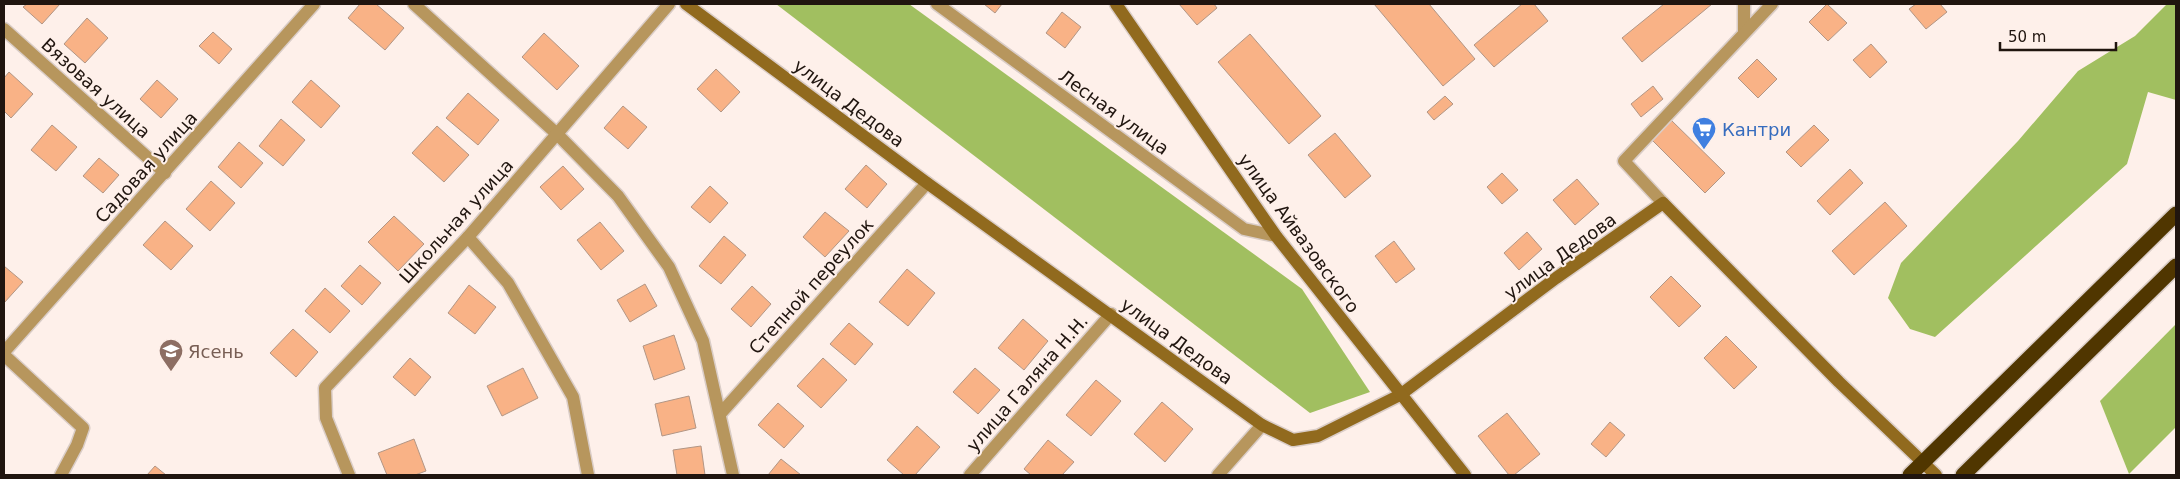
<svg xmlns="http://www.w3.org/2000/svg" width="2180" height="479" font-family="'DejaVu Sans',sans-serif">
<rect width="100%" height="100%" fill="#fef0ea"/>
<g fill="#a1bf60">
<polygon points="776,4 909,4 1302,289 1370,392 1310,413"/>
<polygon points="2167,4 2176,4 2176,100 2148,92 2127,164 1935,337 1910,329 1888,298 1901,263 2018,141 2078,71 2135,36"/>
<polygon points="2176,324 2176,427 2129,474 2100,401"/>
</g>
<g fill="#f9b286" stroke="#b29685">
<polygon points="27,4 60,4 42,24 23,7"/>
<polygon points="360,4 376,4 404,28 385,50 348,18"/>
<polygon points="984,4 1002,4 995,13"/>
<polygon points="1179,4 1214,4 1217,8 1197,25"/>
<polygon points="1374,4 1429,4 1475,59 1443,86"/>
<polygon points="1522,4 1534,4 1548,21 1494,67 1474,45"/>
<polygon points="1664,4 1712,4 1642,62 1622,38"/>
<polygon points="1827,4 1847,23 1828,41 1809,22"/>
<polygon points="1916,4 1940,4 1947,12 1926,29 1909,9"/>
<polygon points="1062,12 1081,27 1065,48 1046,33"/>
<polygon points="87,18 108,38 85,63 64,44"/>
<polygon points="213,32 232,49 219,64 199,46"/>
<polygon points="544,33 579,66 557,90 522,57"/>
<polygon points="1250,34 1321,116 1289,144 1218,62"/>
<polygon points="1871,44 1887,62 1870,78 1853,60"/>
<polygon points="1757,59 1777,79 1758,98 1738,78"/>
<polygon points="716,69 740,92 721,112 697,89"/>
<polygon points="9,72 33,94 11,118 4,111 4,78"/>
<polygon points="157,80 178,99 161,118 140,99"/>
<polygon points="311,80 340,106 321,128 292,102"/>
<polygon points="1653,86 1663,99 1641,117 1631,104"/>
<polygon points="468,93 499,120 478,145 446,118"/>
<polygon points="1445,96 1453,104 1434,120 1427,112"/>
<polygon points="623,106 647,127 628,149 604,128"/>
<polygon points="281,119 305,140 283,166 259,146"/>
<polygon points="1670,119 1725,173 1705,193 1651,139"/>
<polygon points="52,125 77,147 56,171 31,150"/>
<polygon points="1814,125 1829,140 1801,167 1786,152"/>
<polygon points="437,126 469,155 444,182 412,153"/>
<polygon points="1335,133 1371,176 1345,198 1308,155"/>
<polygon points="239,142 263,163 241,188 218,167"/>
<polygon points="99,158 119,175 103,193 83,176"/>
<polygon points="866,165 887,184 867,208 845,189"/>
<polygon points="563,166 584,189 561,210 540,187"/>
<polygon points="1850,169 1863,183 1830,215 1817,201"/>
<polygon points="1502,173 1518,190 1502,204 1487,187"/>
<polygon points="1577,179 1599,204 1575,225 1553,200"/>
<polygon points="211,181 235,203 210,231 186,209"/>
<polygon points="710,186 728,203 710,223 691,207"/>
<polygon points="1885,202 1907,226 1854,275 1832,251"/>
<polygon points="825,212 849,231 825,257 803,237"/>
<polygon points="394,216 424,244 398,271 368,242"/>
<polygon points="165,221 193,246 171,270 143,245"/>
<polygon points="600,222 624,251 601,270 577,240"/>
<polygon points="1527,232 1542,249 1519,270 1504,253"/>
<polygon points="724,236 746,255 721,284 699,266"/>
<polygon points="1394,241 1415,269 1396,283 1375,256"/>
<polygon points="360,265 381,283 362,305 341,286"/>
<polygon points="4,266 23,282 4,303"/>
<polygon points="907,269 935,293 908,326 879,302"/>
<polygon points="1671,276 1701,306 1679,327 1650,297"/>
<polygon points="645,284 657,306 630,322 617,300"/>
<polygon points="469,285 496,307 475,334 448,313"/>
<polygon points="752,286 771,304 751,327 731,309"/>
<polygon points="325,288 350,311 330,333 305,311"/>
<polygon points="1023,319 1048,341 1024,370 998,348"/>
<polygon points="849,323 873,344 855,365 830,344"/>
<polygon points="293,329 318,352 296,377 270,353"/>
<polygon points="674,335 685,369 654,380 643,346"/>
<polygon points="1726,336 1757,367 1734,389 1704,358"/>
<polygon points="410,358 431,377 415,396 393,377"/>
<polygon points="823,358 847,380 821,408 797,386"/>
<polygon points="523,368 538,398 502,416 487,386"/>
<polygon points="975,368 1000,390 978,414 953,392"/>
<polygon points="1096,380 1121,401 1091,436 1066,415"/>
<polygon points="689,396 696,428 662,436 655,404"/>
<polygon points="1162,402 1193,429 1165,462 1134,434"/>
<polygon points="778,403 804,426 784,448 758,425"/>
<polygon points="1507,413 1540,454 1514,475 1509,475 1478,436"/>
<polygon points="1610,422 1625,435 1606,457 1591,444"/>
<polygon points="917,426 940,447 915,475 904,475 887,460"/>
<polygon points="414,439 426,471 415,475 387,475 378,453"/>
<polygon points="1048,440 1074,462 1062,475 1031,475 1024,469"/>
<polygon points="701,446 705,475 677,475 673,450"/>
<polygon points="781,459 801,475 768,475"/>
<polygon points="155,466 166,475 147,475"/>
</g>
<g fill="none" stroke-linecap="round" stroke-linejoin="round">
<defs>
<g id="street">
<polyline points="414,4 557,134 618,196 669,267 703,341 733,475"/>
<polyline points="937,4 1244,229 1276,236"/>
<polyline points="1744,4 1744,32"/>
<polyline points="4,29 165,173"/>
<polyline points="1663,203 1624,161 1772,4"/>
<polyline points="468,237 508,283 573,397 588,475"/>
<polyline points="4,352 314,4"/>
<polyline points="4,355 83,428 77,445 61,475"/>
<polyline points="721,413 927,183"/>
<polyline points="349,475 326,418 325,388 468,237 669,4"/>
<polyline points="970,475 1111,314"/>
<polyline points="1218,475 1262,425"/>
</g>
<g id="secondary">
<polyline points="686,4 927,183 1262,425 1293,440 1318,436 1400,395 1556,278 1663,203 1839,382 1936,475"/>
<polyline points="1116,4 1276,236 1465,475"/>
</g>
<g id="highway">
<polyline points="1910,475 2176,214"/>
<polyline points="1963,475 2176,266"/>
</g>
</defs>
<use href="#street" stroke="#dacdc7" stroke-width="15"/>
<use href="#secondary" stroke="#dacdc7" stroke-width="15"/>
<use href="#highway" stroke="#dacdc7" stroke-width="18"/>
<use href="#street" stroke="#b7965d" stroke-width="12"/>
<use href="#secondary" stroke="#916a1e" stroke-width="12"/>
<use href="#highway" stroke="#503600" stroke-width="15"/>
</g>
<defs>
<symbol id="supermarket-pin" viewBox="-11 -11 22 30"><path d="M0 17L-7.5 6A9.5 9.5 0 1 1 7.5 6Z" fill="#3f7fe0" stroke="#fef0ea"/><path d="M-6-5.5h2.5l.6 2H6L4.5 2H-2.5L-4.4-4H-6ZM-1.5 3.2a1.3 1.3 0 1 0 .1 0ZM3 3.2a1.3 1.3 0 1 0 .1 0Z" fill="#fff"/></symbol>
<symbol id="school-pin" viewBox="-11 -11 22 30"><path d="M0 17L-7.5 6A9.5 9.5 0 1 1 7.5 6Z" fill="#8d6e63" stroke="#fef0ea"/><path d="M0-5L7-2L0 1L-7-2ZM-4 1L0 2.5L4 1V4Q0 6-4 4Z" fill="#fff"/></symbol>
</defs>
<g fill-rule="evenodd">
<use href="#supermarket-pin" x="1690" y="115" width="28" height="38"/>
<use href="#school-pin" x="157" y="337" width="28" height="38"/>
</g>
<g text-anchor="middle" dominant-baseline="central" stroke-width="4" stroke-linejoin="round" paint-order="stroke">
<g font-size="18" fill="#20150f" stroke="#fef0ea">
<text transform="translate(96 88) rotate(42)">Вязовая улица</text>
<text transform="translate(849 103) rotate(37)">улица Дедова</text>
<text transform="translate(1114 112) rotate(36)">Лесная улица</text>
<text transform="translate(146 167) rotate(-48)">Садовая улица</text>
<text transform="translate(456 221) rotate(-48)">Школьная улица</text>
<text transform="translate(1299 233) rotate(54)">улица Айвазовского</text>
<text transform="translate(1560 256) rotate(-36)">улица Дедова</text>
<text transform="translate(811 286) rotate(-48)">Степной переулок</text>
<text transform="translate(1177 341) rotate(36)">улица Дедова</text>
<text transform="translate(1027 383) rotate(-49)">улица Галяна Н.Н.</text>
</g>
<g font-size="18" fill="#366cbe" stroke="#fef0ea" text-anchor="start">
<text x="1722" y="129">Кантри</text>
</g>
<g font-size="18" fill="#785e54" stroke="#fef0ea" text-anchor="start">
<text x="188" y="351">Ясень</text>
</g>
</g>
<rect width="2180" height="479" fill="none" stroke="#20150f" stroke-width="10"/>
<path d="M2000 42v8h116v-8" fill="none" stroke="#20150f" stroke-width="2.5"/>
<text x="2008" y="42" font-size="15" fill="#20150f" stroke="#fef0ea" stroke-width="4" paint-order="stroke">50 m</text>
</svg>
